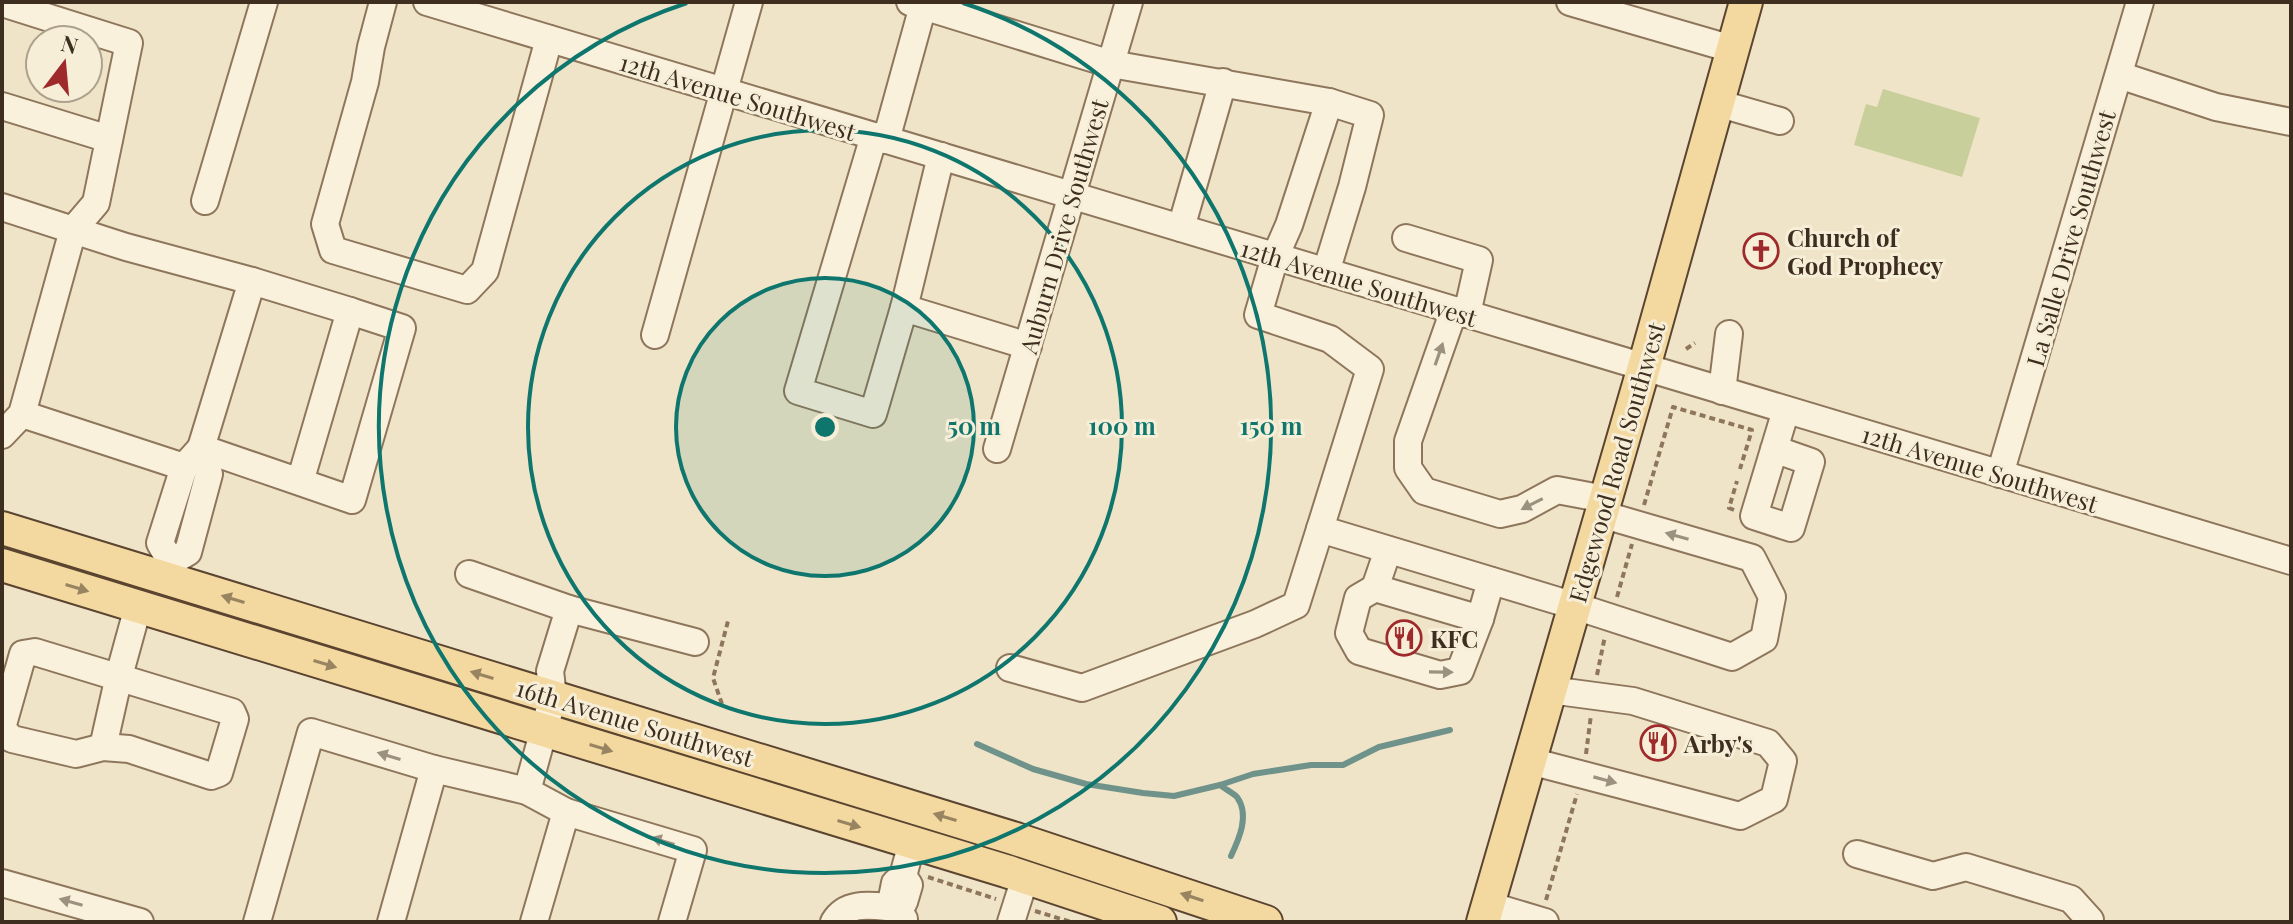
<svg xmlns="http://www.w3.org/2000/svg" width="2293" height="924" font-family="'Playfair Display',serif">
<rect width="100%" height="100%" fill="#f0e4c8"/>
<polygon fill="#c9cf9b" points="1883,89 1980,118 1962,177 1854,145 1866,104 1877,107"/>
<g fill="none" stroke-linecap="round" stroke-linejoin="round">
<g stroke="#6f938a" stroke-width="6">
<polyline points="977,744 1033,769 1086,784 1143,793 1174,796 1220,785 1253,774 1311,765 1343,765 1379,747 1450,730"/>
<path d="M 1220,785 C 1225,789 1233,793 1237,797 C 1250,815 1239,839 1231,856"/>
</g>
<defs>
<g id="minor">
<polyline points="383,2 371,47 365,82 325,224 333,250 467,290 485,271 549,39"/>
<polyline points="427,2 2291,561"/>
<polyline points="910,2 1111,64 1329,102 1289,225 1275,257 1258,315 1330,339 1370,369 1320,529 1575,606 1732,657 1764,639 1772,597 1752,558 1601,514"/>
<polyline points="1570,2 1732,49"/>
<polyline points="2,3 129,43 96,203 73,230 22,414 2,435"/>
<polyline points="2119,75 2216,107 2291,122"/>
<polyline points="1717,103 1780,121"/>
<polyline points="2,106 109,139"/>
<polyline points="874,136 798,391 873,414 904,308"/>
<polyline points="886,140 923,6"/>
<polyline points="941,156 904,308 1028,346"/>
<polyline points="205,201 264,2"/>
<polyline points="2,207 126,247 252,281 201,448 300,482 350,311 402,328 352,500 300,482"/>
<polyline points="1181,228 1223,82"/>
<polyline points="1406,238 1479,260 1467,314"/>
<polyline points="1326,272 1352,187 1370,115 1329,102"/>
<polyline points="252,281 350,311"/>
<polyline points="1454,310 1408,441 1408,468 1424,491 1500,514 1522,509 1557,490 1605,499"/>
<polyline points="655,335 749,2"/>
<polyline points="1722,391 1729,334"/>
<polyline points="22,414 184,467"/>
<polygon points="201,448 209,474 188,552 171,562 160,543 184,467"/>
<polyline points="997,449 1129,2"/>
<polyline points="1774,449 1811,462 1791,528 1754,516 1786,410"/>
<polyline points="2000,474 2140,2"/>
<polyline points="1388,550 1375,588 1480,619 1491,581"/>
<polyline points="469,574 569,609 550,671 553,697 527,791"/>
<polyline points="1375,588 1358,598 1349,633 1359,651 1440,675 1460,671 1480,619"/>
<polyline points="569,609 695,642"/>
<polyline points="1010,668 1082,688 1255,624 1296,605 1320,529"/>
<polyline points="2,728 23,654 35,652 232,712 235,719 219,773 211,776 129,749 103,747 76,754 12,739 2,729"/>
<polyline points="103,747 119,676 138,607"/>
<polyline points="1530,761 1740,816 1774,799 1783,761 1768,743 1633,701 1550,690"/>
<polyline points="1857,854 1933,876 1966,867 2071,899 2090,920 2090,922"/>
<polyline points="903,876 909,885 904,902 896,908 892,898 895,883 903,876 912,843"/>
<polyline points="2,883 140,922"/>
<polyline points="1488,905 1545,922"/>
<polyline points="257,922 311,732 434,769 527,791 566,812 693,850 672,922"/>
<polyline points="391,922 434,769"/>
<polyline points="534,922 566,812"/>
<path d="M 834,922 C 847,900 873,906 896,908 L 904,919"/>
<polyline points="1011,922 1025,878"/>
</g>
<g id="major">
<polyline points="2,528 1016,839 1266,922"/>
<polyline points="2,565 1006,871 1160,922"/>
<polyline points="1483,922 1644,367 1746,2"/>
</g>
</defs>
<use href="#minor" stroke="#8d765c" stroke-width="30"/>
<use href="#major" stroke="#5b4430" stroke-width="36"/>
<g stroke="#8d765c" stroke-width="4" stroke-dasharray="6 4" stroke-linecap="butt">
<polyline points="1686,349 1695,343"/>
<polyline points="1644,505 1673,407 1752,430 1740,469"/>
<polyline points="1734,510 1729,508 1737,481"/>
<polyline points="1617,597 1632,544"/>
<polyline points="1597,675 1605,636"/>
<polyline points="722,704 713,678 728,621"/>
<polyline points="1586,754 1591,715"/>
<polyline points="928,877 996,899"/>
<polyline points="1546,900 1577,794"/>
<polyline points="1035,911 1071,922"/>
</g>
<use href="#minor" stroke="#faf1dc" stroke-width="26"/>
<use href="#major" stroke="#f3d9a0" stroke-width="32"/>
</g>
<defs><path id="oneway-solid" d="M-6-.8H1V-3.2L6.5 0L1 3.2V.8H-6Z" transform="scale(2)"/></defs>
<g fill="#9c907e">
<use href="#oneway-solid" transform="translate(1439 354) rotate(-71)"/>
<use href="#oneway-solid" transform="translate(1532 504) rotate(153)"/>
<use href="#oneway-solid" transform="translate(1677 536) rotate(-164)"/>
<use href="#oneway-solid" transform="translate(1441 672) rotate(1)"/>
<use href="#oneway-solid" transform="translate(389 756) rotate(-163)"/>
<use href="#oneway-solid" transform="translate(1605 780) rotate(15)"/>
<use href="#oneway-solid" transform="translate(663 841) rotate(-163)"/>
<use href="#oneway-solid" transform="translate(71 902) rotate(-164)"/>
</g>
<g fill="#988460">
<use href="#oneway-solid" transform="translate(77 588) rotate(17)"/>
<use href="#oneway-solid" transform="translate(233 599) rotate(-163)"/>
<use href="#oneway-solid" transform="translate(325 664) rotate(17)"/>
<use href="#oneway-solid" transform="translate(482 675) rotate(-163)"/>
<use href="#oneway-solid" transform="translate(601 748) rotate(17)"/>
<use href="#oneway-solid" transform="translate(945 817) rotate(-163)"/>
<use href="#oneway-solid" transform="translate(849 824) rotate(17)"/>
<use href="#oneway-solid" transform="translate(1192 897) rotate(-162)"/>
</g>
<circle cx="825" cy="427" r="149" fill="#0f766e" fill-opacity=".12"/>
<g fill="none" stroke="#0f766e" stroke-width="4">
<circle cx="825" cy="427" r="149"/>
<circle cx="825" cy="427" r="297"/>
<path d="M963 3A446 446 0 1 1 687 3"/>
</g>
<defs>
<symbol id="church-ring" viewBox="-11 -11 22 22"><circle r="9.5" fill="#f7eed8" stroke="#9e2a2b" stroke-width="1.5"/><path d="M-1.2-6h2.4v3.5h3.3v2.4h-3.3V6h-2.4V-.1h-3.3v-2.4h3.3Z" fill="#9e2a2b"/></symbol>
<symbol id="restaurant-ring" viewBox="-11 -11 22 22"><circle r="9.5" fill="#f7eed8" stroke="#9e2a2b" stroke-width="1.5"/><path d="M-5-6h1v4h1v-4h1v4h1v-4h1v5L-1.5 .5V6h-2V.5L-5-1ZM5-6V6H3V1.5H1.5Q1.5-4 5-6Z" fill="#9e2a2b"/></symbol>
</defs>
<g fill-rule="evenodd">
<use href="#church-ring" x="1741" y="231" width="40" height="40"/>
<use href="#restaurant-ring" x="1384" y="618" width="40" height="40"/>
<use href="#restaurant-ring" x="1638" y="723" width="40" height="40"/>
</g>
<g text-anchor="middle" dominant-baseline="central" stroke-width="6" stroke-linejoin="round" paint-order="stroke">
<g font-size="24" fill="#3d2e20" stroke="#f7eed8">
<text transform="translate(738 96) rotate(17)">12th Avenue Southwest</text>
<text transform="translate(1063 226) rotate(-74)">Auburn Drive Southwest</text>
<text transform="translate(2070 238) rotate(-74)">La Salle Drive Southwest</text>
<text transform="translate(1359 282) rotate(17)">12th Avenue Southwest</text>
<text transform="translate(1616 462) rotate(-74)">Edgewood Road Southwest</text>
<text transform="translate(1980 468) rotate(17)">12th Avenue Southwest</text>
<text transform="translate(635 722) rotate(17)">16th Avenue Southwest</text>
</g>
<g font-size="24" font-weight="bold" fill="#3d2e20" stroke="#f7eed8" text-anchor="start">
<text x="1787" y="237">Church of<tspan x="1787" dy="28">God Prophecy</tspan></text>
<text x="1430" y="638">KFC</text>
<text x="1684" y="743">Arby's</text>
</g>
</g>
<circle cx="825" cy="427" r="12" fill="#0f766e" stroke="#f7eed8" stroke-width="4"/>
<g font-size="24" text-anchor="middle" font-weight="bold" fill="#0f766e" stroke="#f7eed8" stroke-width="6" stroke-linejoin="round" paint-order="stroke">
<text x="974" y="435">50 m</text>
<text x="1122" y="435">100 m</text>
<text x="1271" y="435">150 m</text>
</g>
<rect width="2293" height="924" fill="none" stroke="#3d2e20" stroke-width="8"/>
<g transform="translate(64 64) rotate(16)"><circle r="38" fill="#f7eed8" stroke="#ada18e" stroke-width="2"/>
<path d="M0-6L14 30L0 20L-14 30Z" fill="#9e2a2b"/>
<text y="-12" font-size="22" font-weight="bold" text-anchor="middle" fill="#3d2e20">N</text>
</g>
</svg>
